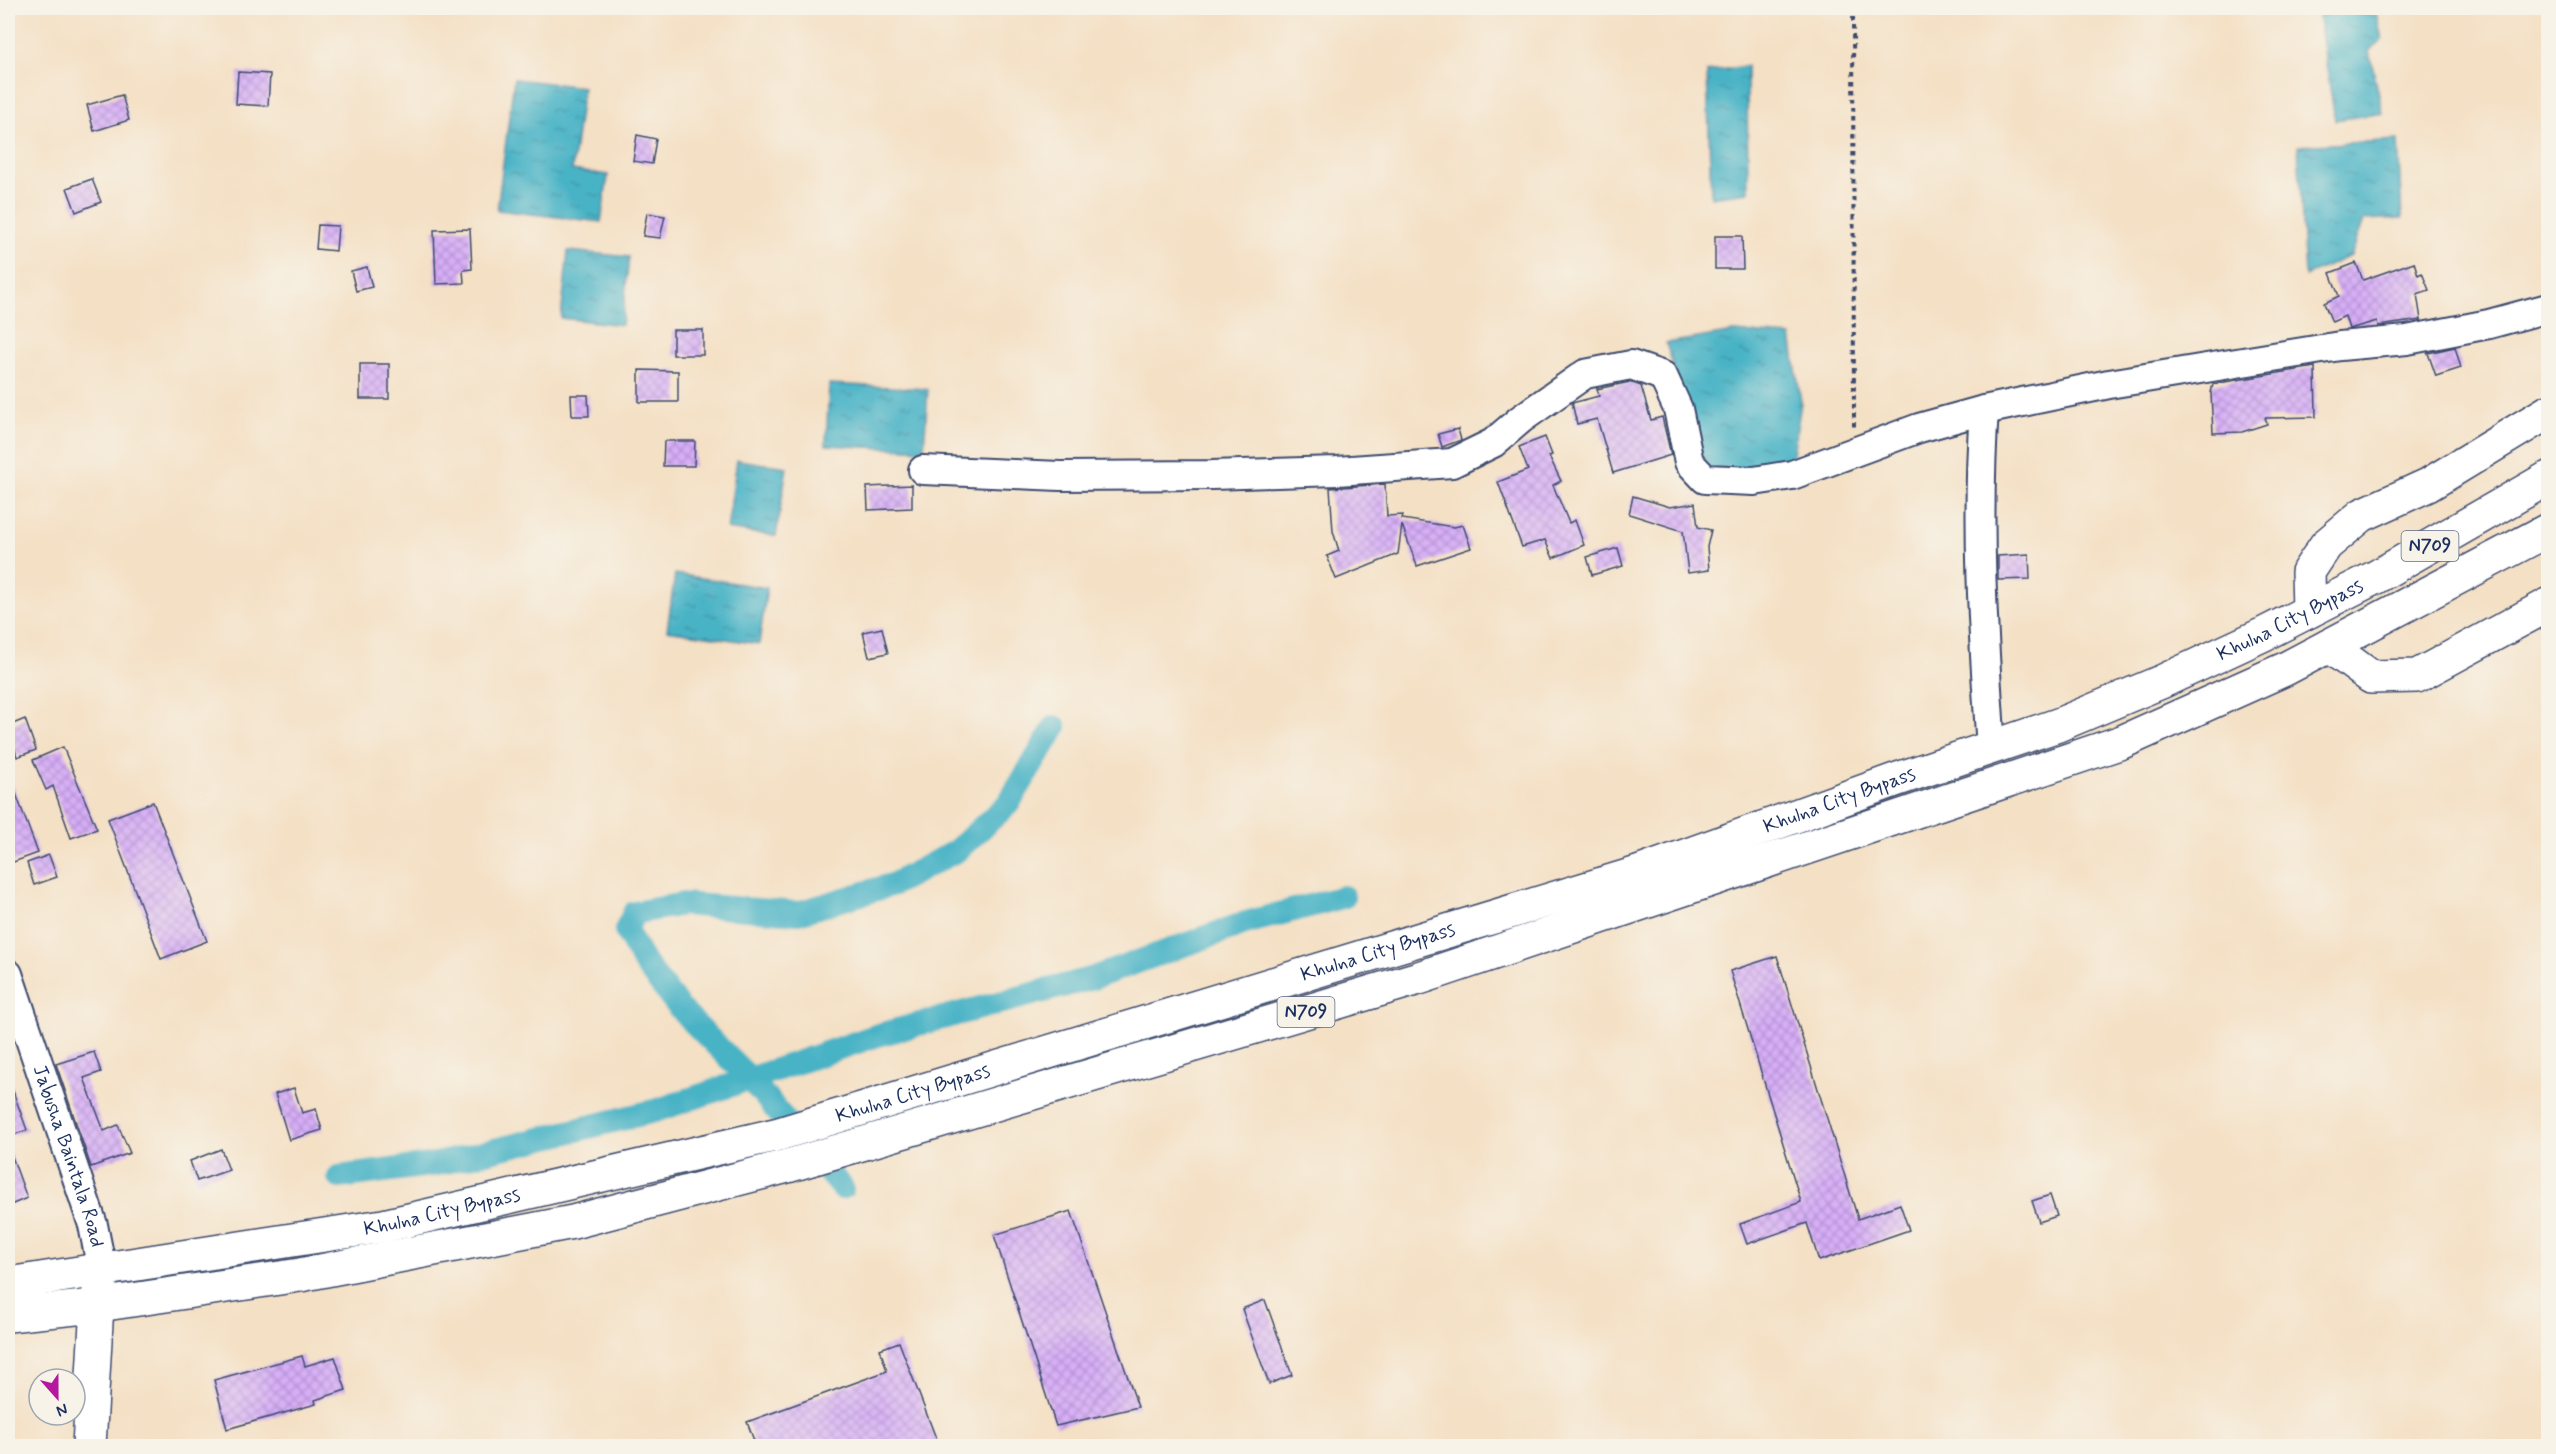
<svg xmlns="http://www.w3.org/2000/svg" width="2556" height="1454" font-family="Mynerve,sans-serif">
<defs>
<pattern id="water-ripples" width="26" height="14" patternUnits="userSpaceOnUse" patternTransform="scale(1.5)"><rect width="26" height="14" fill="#49b3c6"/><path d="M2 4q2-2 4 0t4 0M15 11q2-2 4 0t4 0" fill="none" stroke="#3c92a4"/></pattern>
<pattern id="building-cross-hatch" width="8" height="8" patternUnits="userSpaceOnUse" patternTransform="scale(1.5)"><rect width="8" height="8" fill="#d8aff8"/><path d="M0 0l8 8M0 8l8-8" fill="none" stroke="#ae8fcc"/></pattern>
</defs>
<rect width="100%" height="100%" fill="#f7f3e8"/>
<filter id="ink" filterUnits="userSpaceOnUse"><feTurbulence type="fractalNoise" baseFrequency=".0167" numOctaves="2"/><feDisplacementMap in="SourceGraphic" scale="12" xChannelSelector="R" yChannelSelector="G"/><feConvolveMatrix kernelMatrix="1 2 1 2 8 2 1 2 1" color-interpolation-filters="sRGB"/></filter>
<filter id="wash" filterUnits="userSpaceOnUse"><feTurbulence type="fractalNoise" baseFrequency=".008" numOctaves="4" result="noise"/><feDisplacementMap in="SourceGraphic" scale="24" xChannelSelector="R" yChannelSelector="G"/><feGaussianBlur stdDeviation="1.35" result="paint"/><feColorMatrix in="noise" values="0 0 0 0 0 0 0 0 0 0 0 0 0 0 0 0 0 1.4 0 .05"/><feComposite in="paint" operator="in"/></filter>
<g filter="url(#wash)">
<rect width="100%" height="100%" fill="#f4e0c5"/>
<g fill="url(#water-ripples)" stroke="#327192" stroke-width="1.5">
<polygon points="2334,8 2361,8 2376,13 2382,39 2369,51 2383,113 2335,120 2318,12"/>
<polygon points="1747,66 1748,192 1711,197 1707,72"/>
<polygon points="514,79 583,87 572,170 608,175 601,222 497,210"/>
<polygon points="2398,140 2402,218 2364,220 2351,256 2305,276 2298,146"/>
<polygon points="568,251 629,257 622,325 561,318"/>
<polygon points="1734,332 1791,336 1801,402 1792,461 1715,474 1693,457 1688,415 1666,343"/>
<polygon points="829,384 928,389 924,450 826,445"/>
<polygon points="737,460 787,467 776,536 727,529"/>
<polygon points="675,574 767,588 759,644 667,630"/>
</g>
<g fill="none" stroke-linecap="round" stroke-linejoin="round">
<g stroke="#49b3c6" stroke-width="24">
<polyline points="339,1177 437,1164 658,1110 878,1035 1093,978 1245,923 1343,897"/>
<polyline points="842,1188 751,1080 682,1011 644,963 626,930 634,913 683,904 798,913 894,884 956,851 1008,804 1055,727"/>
</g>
</g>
<g id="blocks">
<g fill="url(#building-cross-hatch)">
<polygon points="238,72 270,74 268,106 236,104"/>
<polygon points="122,95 129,120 94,131 87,105"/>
<polygon points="637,135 656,139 652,164 633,161"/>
<polygon points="92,179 101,202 76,212 67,188"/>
<polygon points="647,213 665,216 660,238 643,236"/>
<polygon points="318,225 338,226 336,251 316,249"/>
<polygon points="470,229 472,269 463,270 464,283 436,284 434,230"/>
<polygon points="1715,236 1742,236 1743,269 1715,269"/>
<polygon points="2414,262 2418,275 2422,273 2429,290 2417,294 2421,320 2378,326 2377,321 2349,329 2345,316 2332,322 2324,303 2339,296 2330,273 2356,263 2363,280"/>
<polygon points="367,267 372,287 356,291 351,271"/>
<rect x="673" y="330" width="30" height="25"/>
<polygon points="2455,347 2461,368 2436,376 2428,353"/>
<rect x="360" y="364" width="29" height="35"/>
<polygon points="2315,367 2316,417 2265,418 2267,424 2242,432 2213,433 2211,393 2213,384"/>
<polygon points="639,370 678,371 678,402 639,402"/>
<polygon points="1630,382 1641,386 1651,420 1662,417 1671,455 1613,473 1597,419 1577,424 1572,403 1599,396 1597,389"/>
<polygon points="571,395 588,395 589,416 572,416"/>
<polygon points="1458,429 1461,440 1442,447 1438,434"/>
<polygon points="1545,437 1552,455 1549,456 1561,481 1553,485 1569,523 1575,520 1584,545 1553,558 1545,540 1522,547 1498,482 1528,470 1519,447"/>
<polygon points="664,441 695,441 694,466 663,466"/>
<polygon points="1385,484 1387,516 1403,515 1402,519 1454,527 1463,525 1471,548 1417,566 1402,525 1398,554 1336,579 1327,556 1339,551 1333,531 1330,488"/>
<polygon points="912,485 912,508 868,510 867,487"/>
<polygon points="1633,496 1670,507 1695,503 1698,527 1711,530 1707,547 1709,570 1688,573 1683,531 1629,514"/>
<polygon points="1618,548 1623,566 1592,575 1587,557"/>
<polygon points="2029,554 2030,579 1998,580 1998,556"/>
<polygon points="882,628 888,653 869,657 863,632"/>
<polygon points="25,719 36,750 17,757 8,726"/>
<polygon points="63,747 97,829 71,838 53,786 46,790 33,760"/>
<polygon points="9,775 38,853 8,864 8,776"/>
<polygon points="153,802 207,941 161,959 108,819"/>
<polygon points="49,855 57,877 34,885 27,863"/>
<polygon points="1777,956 1858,1219 1900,1204 1909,1230 1819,1261 1807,1223 1747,1244 1740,1224 1801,1202 1730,971"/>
<polygon points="94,1052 101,1072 84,1078 104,1131 118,1125 130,1153 91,1167 56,1064"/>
<polygon points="8,1083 10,1083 27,1130 8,1137"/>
<polygon points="294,1088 302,1113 316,1109 322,1130 289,1140 275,1094"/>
<polygon points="221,1149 229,1170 197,1181 190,1161"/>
<polygon points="10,1151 27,1198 8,1206 8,1152"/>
<polygon points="2050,1195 2057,1216 2039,1222 2032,1201"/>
<polygon points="1071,1211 1138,1407 1056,1426 994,1235"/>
<polygon points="1265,1300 1292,1375 1269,1384 1242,1309"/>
<polygon points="899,1342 939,1446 756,1446 747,1422 887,1371 880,1349"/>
<polygon points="302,1356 305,1366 335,1357 346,1390 315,1400 316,1404 227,1429 214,1380"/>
</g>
</g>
</g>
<g filter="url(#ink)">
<use href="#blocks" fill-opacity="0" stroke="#3c4a6d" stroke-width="1.5"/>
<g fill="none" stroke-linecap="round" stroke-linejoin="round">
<defs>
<g id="minor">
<path d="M 1984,410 C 1976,523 1983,635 1991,748"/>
<polyline points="923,470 1060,476 1212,475 1337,471 1452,463 1493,443 1521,419 1585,374 1631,365 1663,376 1678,409 1689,462 1705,479 1754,481 1792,475 1919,428 1984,410 2109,384 2340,346 2407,340 2489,324 2548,308"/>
<path id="s1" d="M 8,974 L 93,1225 L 102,1270"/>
</g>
<polyline id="major" points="89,1446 97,1305 102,1270"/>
<g id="highway">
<polyline points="2309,611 2308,572 2326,545 2362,515 2428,485 2548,412"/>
<polyline points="2329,646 2371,677 2417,676 2548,605"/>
<path id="s2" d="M 8,1284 L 383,1226 L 779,1134 L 1638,873 L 1895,780 L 2058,725 L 2161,682 L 2264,634 L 2376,577 L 2548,478"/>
<polyline points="8,1315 85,1307 300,1275 573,1222 791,1165 1419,978 2122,742 2285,669 2548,530"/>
</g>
</defs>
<use href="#minor" stroke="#3c4a6d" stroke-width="32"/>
<use href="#major" stroke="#3c4a6d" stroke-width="36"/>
<use href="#highway" stroke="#3c4a6d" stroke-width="36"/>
<polyline stroke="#3c4a6d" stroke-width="4" stroke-dasharray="4.5 4.5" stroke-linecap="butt" points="1853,8 1854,427"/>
<use href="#minor" stroke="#fff" stroke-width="28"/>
<use href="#major" stroke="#fff" stroke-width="33"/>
<use href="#highway" stroke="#fff" stroke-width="33"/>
</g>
</g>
<g text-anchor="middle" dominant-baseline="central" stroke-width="5" stroke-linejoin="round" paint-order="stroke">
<g fill="#f7f3e8" stroke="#5d6a87" stroke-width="1.5">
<rect x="2401.5" y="531" width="57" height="30" rx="4.5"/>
<rect x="1277.5" y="997" width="57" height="30" rx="4.5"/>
</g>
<g font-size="18" font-weight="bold" fill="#1b2f5e">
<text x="2430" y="546">N709</text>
<text x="1306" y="1012">N709</text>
</g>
<g font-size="20" fill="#1b2f5e" stroke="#f7f3e8">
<text stroke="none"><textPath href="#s2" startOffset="2384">Khulna City Bypass</textPath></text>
<text stroke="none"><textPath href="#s2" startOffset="1898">Khulna City Bypass</textPath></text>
<text stroke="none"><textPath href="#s2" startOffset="1412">Khulna City Bypass</textPath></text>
<text stroke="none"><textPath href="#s2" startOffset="926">Khulna City Bypass</textPath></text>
<text stroke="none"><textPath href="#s1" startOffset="192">Jabusha Baintala Road</textPath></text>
<text stroke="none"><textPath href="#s2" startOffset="440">Khulna City Bypass</textPath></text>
</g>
</g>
<rect width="2556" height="1454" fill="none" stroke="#f7f3e8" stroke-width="30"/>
<g transform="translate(57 1397) rotate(159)"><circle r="28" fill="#f7f3e8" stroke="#9fa5b1" stroke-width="1.5"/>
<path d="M0-4.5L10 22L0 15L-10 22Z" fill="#b5179e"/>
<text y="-9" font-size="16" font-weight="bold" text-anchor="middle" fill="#1b2f5e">N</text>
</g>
</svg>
